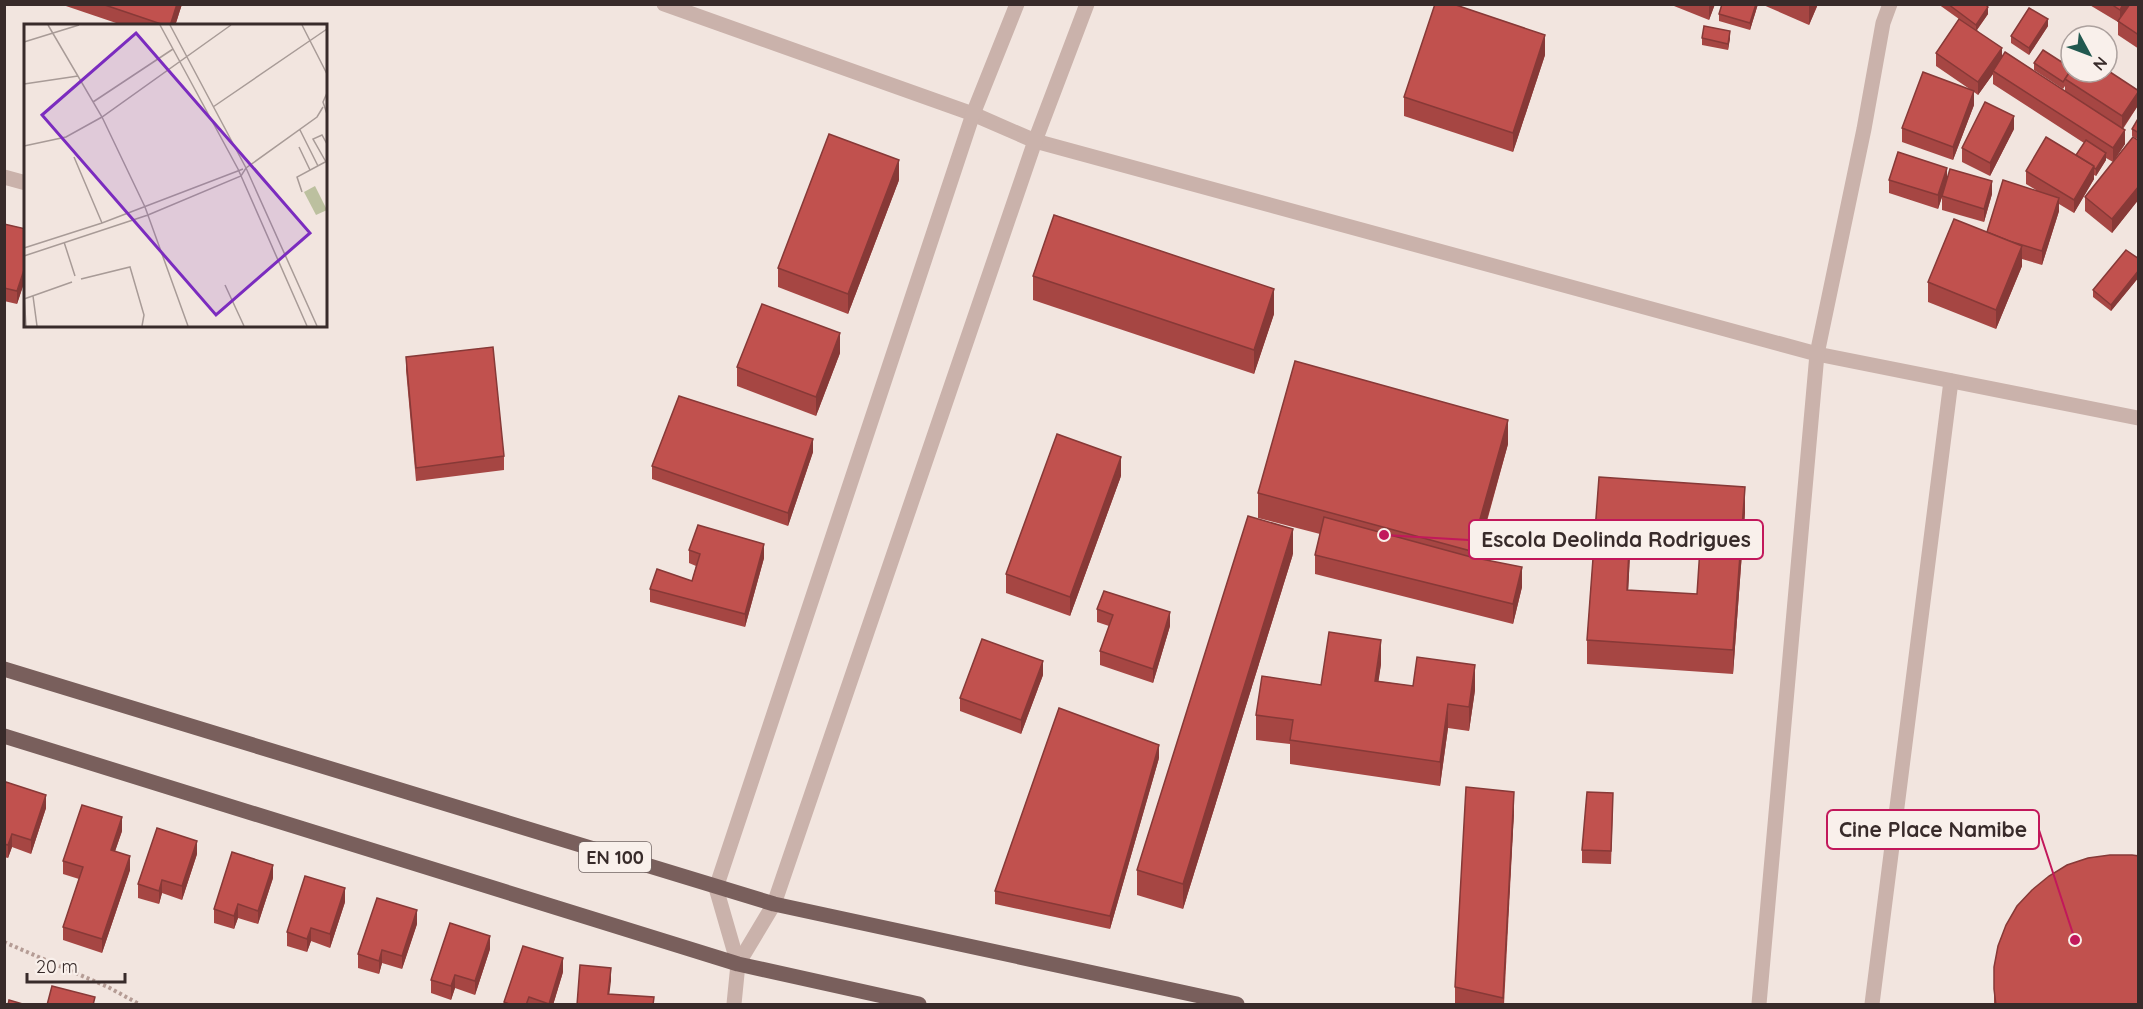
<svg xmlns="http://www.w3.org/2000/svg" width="2143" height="1009" font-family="Quicksand,sans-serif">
<rect width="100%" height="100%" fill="#f2e5df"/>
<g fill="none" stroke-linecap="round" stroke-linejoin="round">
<polyline stroke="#b59c95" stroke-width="4" stroke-dasharray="3 3" stroke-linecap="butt" points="4,942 108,987 139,1004"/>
<g stroke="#cab2ab" stroke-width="15">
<polyline points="664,4 973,114"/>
<polyline points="4,177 26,183"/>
</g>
<g stroke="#cab2ab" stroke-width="15">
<polyline points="973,114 1035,141 1817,354 2138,418"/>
<polyline points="738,964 774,904 1035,141 1087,4"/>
<polyline points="734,1004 738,964 716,888 973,114 1017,4"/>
<polyline points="1759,1004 1817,354 1864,129 1883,23 1890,4"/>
<polyline points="1872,1004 1951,381"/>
</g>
<g stroke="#795f5c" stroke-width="15">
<polyline points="4,669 774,904 1237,1004"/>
<polyline points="4,736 738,964 919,1004"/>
</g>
</g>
<g fill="#a64643" fill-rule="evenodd">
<polygon points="60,4 182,4 175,26 125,26"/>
<polygon points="1669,4 1715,4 1709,20"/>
<polygon points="1722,4 1758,4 1750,30 1719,21 1719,14"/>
<polygon points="1761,4 1818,4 1809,25"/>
<polygon points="1938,4 1985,4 1988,14 1977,30 2002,57 2065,91 2065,86 2063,89 2034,70 2034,63 2071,68 2139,90 2139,104 2123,129 2125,144 2113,162 2106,158 2106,160 2096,176 2094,175 2094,179 2074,213 2059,204 2059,211 2042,265 2022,259 2022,266 1996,329 1928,302 1928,282 2036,190 2026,184 2026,171 2076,155 2084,143 1993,84 1993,74 1978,95 1974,92 1974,105 1953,160 1902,142 1902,128 1971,90 1936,66 1936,53 1959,19"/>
<polygon points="2088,4 2139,4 2139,49 2118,35 2118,22"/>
<polygon points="2048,26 2029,55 2011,43 2011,36"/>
<polygon points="1702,38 1730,38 1728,50 1702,45"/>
<polygon points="1545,55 1513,152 1404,116 1404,97"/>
<polygon points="2139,117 2139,140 2132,136 2132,129"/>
<polygon points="2014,129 1990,176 1962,162 1962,148"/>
<polygon points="2139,141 2139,199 2112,233 2085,211 2085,197"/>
<polygon points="899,180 848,314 778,287 778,268"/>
<polygon points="1889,180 1947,180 1992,194 1984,222 1942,210 1942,197 1938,209 1889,193"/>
<polygon points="4,224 26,229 26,277 17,304 4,301"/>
<polygon points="2139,259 2139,277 2111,311 2093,297 2093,290"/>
<polygon points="1033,276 1274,314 1254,374 1033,300"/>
<polygon points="840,353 816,416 737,386 737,367"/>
<polygon points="406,357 504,456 504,470 416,481 406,370"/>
<polygon points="1508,444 1477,558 1522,587 1513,624 1315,574 1315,555 1320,534 1258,518 1258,493"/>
<polygon points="813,452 788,526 652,479 652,466"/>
<polygon points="1121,476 1070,616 1006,593 1006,574"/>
<path d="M 1599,477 L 1745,512 L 1733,674 L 1587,664 L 1587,640 ZM 1630,554 L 1700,558 L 1697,594 L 1628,591 Z"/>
<polygon points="689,550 764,558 745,627 650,602 650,589 692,581 696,566 689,563"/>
<polygon points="1293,554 1183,909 1137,895 1137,870"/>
<polygon points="1097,609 1170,626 1153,683 1100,665 1100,651 1109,626 1097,622"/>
<polygon points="1381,664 1378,681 1413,686 1475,690 1469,731 1448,728 1440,786 1290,764 1290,744 1256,740 1256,715 1321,685"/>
<polygon points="1043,675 1021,734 960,711 960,698"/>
<polygon points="1159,758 1110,929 995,904 995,891"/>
<polygon points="4,787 46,808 31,854 12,847 8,858 4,857"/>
<polygon points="1613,806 1611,864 1582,863 1582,850"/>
<polygon points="1514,812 1504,1005 1455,1005 1455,987"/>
<polygon points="122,831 115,851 130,870 102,953 63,940 63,927 79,879 63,874 63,861"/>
<polygon points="197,854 182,900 162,893 159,904 138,898 138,884"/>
<polygon points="273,878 258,924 238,918 234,929 214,923 214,909"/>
<polygon points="345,902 330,948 311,941 307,952 287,946 287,932"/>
<polygon points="417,924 402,969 382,963 379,974 358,968 358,954"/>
<polygon points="490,949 475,995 455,988 451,1000 431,993 431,980"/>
<polygon points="1994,967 2139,1005 1994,1005"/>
<polygon points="563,972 553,1005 504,1005 504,1002"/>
</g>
<g fill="#873937">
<polygon points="177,4 182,4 175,26 170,26"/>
<polygon points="1710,4 1715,4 1709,20 1709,7"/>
<polygon points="1756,4 1758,4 1750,30 1750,23"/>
<polygon points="1810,4 1818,4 1809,25 1809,6"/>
<polygon points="2123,4 2131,4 2120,24 2120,10"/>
<polygon points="1988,7 1988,14 1976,31 1976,25"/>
<polygon points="2048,19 2048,26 2029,55 2029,48"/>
<polygon points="1730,31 1730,38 1728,50 1728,44"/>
<polygon points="1545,35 1545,55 1513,152 1513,133"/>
<polygon points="2002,48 2002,61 1993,71 1993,74 1978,95 1978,82"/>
<polygon points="1974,91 1974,105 1953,160 1953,147"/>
<polygon points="2139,91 2139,104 2122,129 2122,116"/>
<polygon points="2014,116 2014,129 1990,176 1990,163"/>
<polygon points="2125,130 2125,144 2113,162 2113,148"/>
<polygon points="2106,153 2106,160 2096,176 2096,169"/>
<polygon points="899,160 899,180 848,314 848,294"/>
<polygon points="2094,166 2094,179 2074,213 2074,200"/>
<polygon points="1947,168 1947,182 1938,209 1938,195"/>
<polygon points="1992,181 1992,194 1984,222 1984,209"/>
<polygon points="2139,186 2139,199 2112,233 2112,219"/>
<polygon points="2059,198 2059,211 2042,265 2042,251"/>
<polygon points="2022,246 2022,266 1996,329 1996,310"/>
<polygon points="26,264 26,277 17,304 17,291"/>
<polygon points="2139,270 2139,277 2111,311 2111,305"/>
<polygon points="1274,289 1274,314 1254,374 1254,350"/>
<polygon points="840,333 840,353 816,416 816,397"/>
<polygon points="1508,420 1508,444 1471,576 1471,551"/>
<polygon points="813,439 813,452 788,526 788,513"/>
<polygon points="1121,457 1121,476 1070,616 1070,597"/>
<polygon points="1745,487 1745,512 1733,674 1733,650"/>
<polygon points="1293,529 1293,554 1183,909 1183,884"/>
<polygon points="1630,529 1630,554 1627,615 1627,590"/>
<polygon points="764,544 764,558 745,627 745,614"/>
<polygon points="1522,567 1522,587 1513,624 1513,604"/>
<polygon points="1170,612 1170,626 1153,683 1153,669"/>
<polygon points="1381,640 1381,664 1375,706 1375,681"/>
<polygon points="1043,661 1043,675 1021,734 1021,720"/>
<polygon points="1475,665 1475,690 1469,731 1469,707"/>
<polygon points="1448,704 1448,728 1440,786 1440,762"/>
<polygon points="1159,745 1159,758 1110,929 1110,916"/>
<polygon points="1514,792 1514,812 1503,1005 1503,998"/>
<polygon points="46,795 46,808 31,854 31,840"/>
<polygon points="122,817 122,831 111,863 111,850"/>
<polygon points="12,834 12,847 8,858 8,845"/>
<polygon points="197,841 197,854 182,900 182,886"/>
<polygon points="130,856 130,870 102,953 102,939"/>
<polygon points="273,865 273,878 258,924 258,911"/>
<polygon points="162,880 162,893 159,904 159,891"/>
<polygon points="345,888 345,902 330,948 330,934"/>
<polygon points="238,904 238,918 234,929 234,916"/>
<polygon points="417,910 417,924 402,969 402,956"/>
<polygon points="311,928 311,941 307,952 307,939"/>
<polygon points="490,936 490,949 475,995 475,981"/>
<polygon points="382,950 382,963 379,974 379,961"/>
<polygon points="563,958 563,972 553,1005 549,1005"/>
<polygon points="611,968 611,981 608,1005 608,994"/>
<polygon points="455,975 455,988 451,1000 451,986"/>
</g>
<g fill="#c1514e" stroke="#873937" stroke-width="1.5" fill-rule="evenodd">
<polygon points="102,4 177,4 170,26 167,26"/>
<polygon points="1435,4 1453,4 1545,35 1513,133 1404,97"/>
<polygon points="1722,4 1756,4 1750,23 1719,14"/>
<polygon points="1948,4 1985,4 1988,7 1976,25"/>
<polygon points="2111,4 2123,4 2120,10"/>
<polygon points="2130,4 2139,4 2139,35 2118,21"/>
<polygon points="2029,8 2048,19 2029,48 2011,36"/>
<polygon points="1959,19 2002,48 1978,82 1936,53"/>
<polygon points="1704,26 1730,31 1728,44 1702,38"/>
<polygon points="2043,50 2071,68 2071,70 2063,82 2034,63"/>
<polygon points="2005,52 2125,130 2113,148 1993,71"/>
<polygon points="2071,70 2071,72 2107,72 2107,70 2139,91 2122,116 2065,79"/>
<polygon points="1923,72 1974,91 1953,147 1902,128"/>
<polygon points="1985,102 2014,116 1990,163 1962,148"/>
<polygon points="2139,117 2139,133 2132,129"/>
<polygon points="829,134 899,160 848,294 778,268"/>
<polygon points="2046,137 2094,166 2074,200 2026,171"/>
<polygon points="2133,137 2139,141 2139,186 2112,219 2085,197"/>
<polygon points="2086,140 2106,153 2096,169 2094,168 2094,166 2076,155"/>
<polygon points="1898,152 1947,168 1938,195 1889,180"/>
<polygon points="1950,169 1992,181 1984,209 1942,196"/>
<polygon points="2003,180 2059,198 2042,251 2009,241 1987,232"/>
<polygon points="1054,215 1274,289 1254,350 1033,276"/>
<polygon points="1954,219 2022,246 1996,310 1928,282"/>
<polygon points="4,224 26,229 26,264 17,291 4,288"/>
<polygon points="2126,250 2139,259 2139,270 2111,305 2093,290"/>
<polygon points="762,304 840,333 816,397 737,367"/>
<polygon points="493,347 504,456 416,468 406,357"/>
<polygon points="1295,361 1508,420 1471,551 1258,493"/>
<polygon points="679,396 813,439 788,513 652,466"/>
<polygon points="1057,434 1121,457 1070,597 1006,574"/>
<path d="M 1599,477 L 1745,487 L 1733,650 L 1587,640 ZM 1630,529 L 1701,533 L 1697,594 L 1627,590 Z"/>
<polygon points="1248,516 1293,529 1183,884 1137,870"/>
<polygon points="1324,517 1471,557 1522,567 1513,604 1315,555"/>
<polygon points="698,525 764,544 745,614 650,589 657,569 692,581 700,554 689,550"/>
<polygon points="1104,591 1170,612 1153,669 1100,651 1113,615 1097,609"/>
<polygon points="1329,632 1381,640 1375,681 1413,686 1417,657 1475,665 1469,707 1448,704 1440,762 1290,740 1293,720 1256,715 1262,676 1321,685"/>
<polygon points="982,639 1043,661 1021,720 960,698"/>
<polygon points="1059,708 1159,745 1110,916 995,891"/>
<polygon points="6,782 46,795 31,840 12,834 8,845 4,844 4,787"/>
<polygon points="1466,787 1514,792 1503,998 1455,987"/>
<polygon points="1587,792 1613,793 1611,851 1582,850"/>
<polygon points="82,805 122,817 111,850 130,856 102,939 63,927 83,867 63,861"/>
<polygon points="157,828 197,841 182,886 162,880 159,891 138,884"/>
<polygon points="232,852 273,865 258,911 238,904 234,916 214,909"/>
<polygon points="2110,855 2132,855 2139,856 2139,1005 1996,1005 1994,989 1994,967 1998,946 2006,925 2017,906 2032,890 2049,876 2067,865 2088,858"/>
<polygon points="305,876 345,888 330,934 311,928 307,939 287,932"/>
<polygon points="377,898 417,910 402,956 382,950 379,961 358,954"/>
<polygon points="450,923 490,936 475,981 455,975 451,986 431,980"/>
<polygon points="523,946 563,958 549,1004 529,997 526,1005 512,1005 504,1002"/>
<polygon points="580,965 611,968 608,994 654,997 653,1005 577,1005"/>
<polygon points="52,986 95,997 93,1005 47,1005"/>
<polygon points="9,1000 26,1005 8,1005"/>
</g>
<g text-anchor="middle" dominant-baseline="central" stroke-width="6" stroke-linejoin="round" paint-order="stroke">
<rect fill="#f9f0eb" stroke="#726664" stroke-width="1.5" x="579" y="842" width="72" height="30" rx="4.5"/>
<g font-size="18" font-weight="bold" fill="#382b2a">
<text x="615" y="857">EN 100</text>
</g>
</g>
<g transform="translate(24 24)">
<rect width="303" height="303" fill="#f2e5df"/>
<path d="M 291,162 L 303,186 L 292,191 L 280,168 Z" fill="#bcc09f"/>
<path fill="none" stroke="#a89b97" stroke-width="1.5" d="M 24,1 L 78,93 L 121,183 L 164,302M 136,1 L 214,145 L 283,302M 146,1 L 222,144 L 293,302M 278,1 L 303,50M 0,18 L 55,1M 0,60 L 54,52M 303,69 L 299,78 L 303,90M 69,78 L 149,25M 189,83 L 303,5M 276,106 L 294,142M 0,122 L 42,113 L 78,93 L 207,1M 275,123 L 286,146M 50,133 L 78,199M 302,138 L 289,115 L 298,111 L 303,120M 278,168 L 273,153 L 303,137M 40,218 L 51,252M 0,224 L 78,199 L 219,145M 0,232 L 124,191 L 217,152 L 222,144 L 293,93 L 299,83M 57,255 L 106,243 L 120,291 L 118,302M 201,261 L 220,302M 0,270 L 2,302M 9,272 L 13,302M 0,275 L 48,258"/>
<path fill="#7b2cbf" fill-opacity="0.15" stroke="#7b2cbf" stroke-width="3" d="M 112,9 L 286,209 L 192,291 L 18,91 Z"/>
<rect width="303" height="303" fill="none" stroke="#382b2a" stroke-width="3"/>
</g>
<path fill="none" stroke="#c2185b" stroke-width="2" d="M1384 535L1469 540M2075 940L2039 830"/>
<g fill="#c2185b" stroke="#f9f0eb" stroke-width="2">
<circle cx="1384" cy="535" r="6"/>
<circle cx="2075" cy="940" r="6"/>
</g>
<g fill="#f9f0eb" stroke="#c2185b" stroke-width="2">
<rect x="1469" y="520" width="294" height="39" rx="6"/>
<rect x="1827" y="810" width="212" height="39" rx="6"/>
</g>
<g font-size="21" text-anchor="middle" font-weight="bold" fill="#382b2a">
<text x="1616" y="547">Escola Deolinda Rodrigues</text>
<text x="1933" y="837">Cine Place Namibe</text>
</g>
<rect width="2143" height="1009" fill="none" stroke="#382b2a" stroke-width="12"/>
<g transform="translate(2089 54) rotate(131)"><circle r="28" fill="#f9f0eb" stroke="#aca19e" stroke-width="1.5"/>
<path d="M0-4.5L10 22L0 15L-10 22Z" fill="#21584f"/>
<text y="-9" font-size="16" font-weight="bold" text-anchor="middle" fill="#382b2a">N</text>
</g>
<path d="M27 973v9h98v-9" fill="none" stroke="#382b2a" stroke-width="3"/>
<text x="36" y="973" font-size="18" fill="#382b2a" stroke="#f9f0eb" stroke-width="4.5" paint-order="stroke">20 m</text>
</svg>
